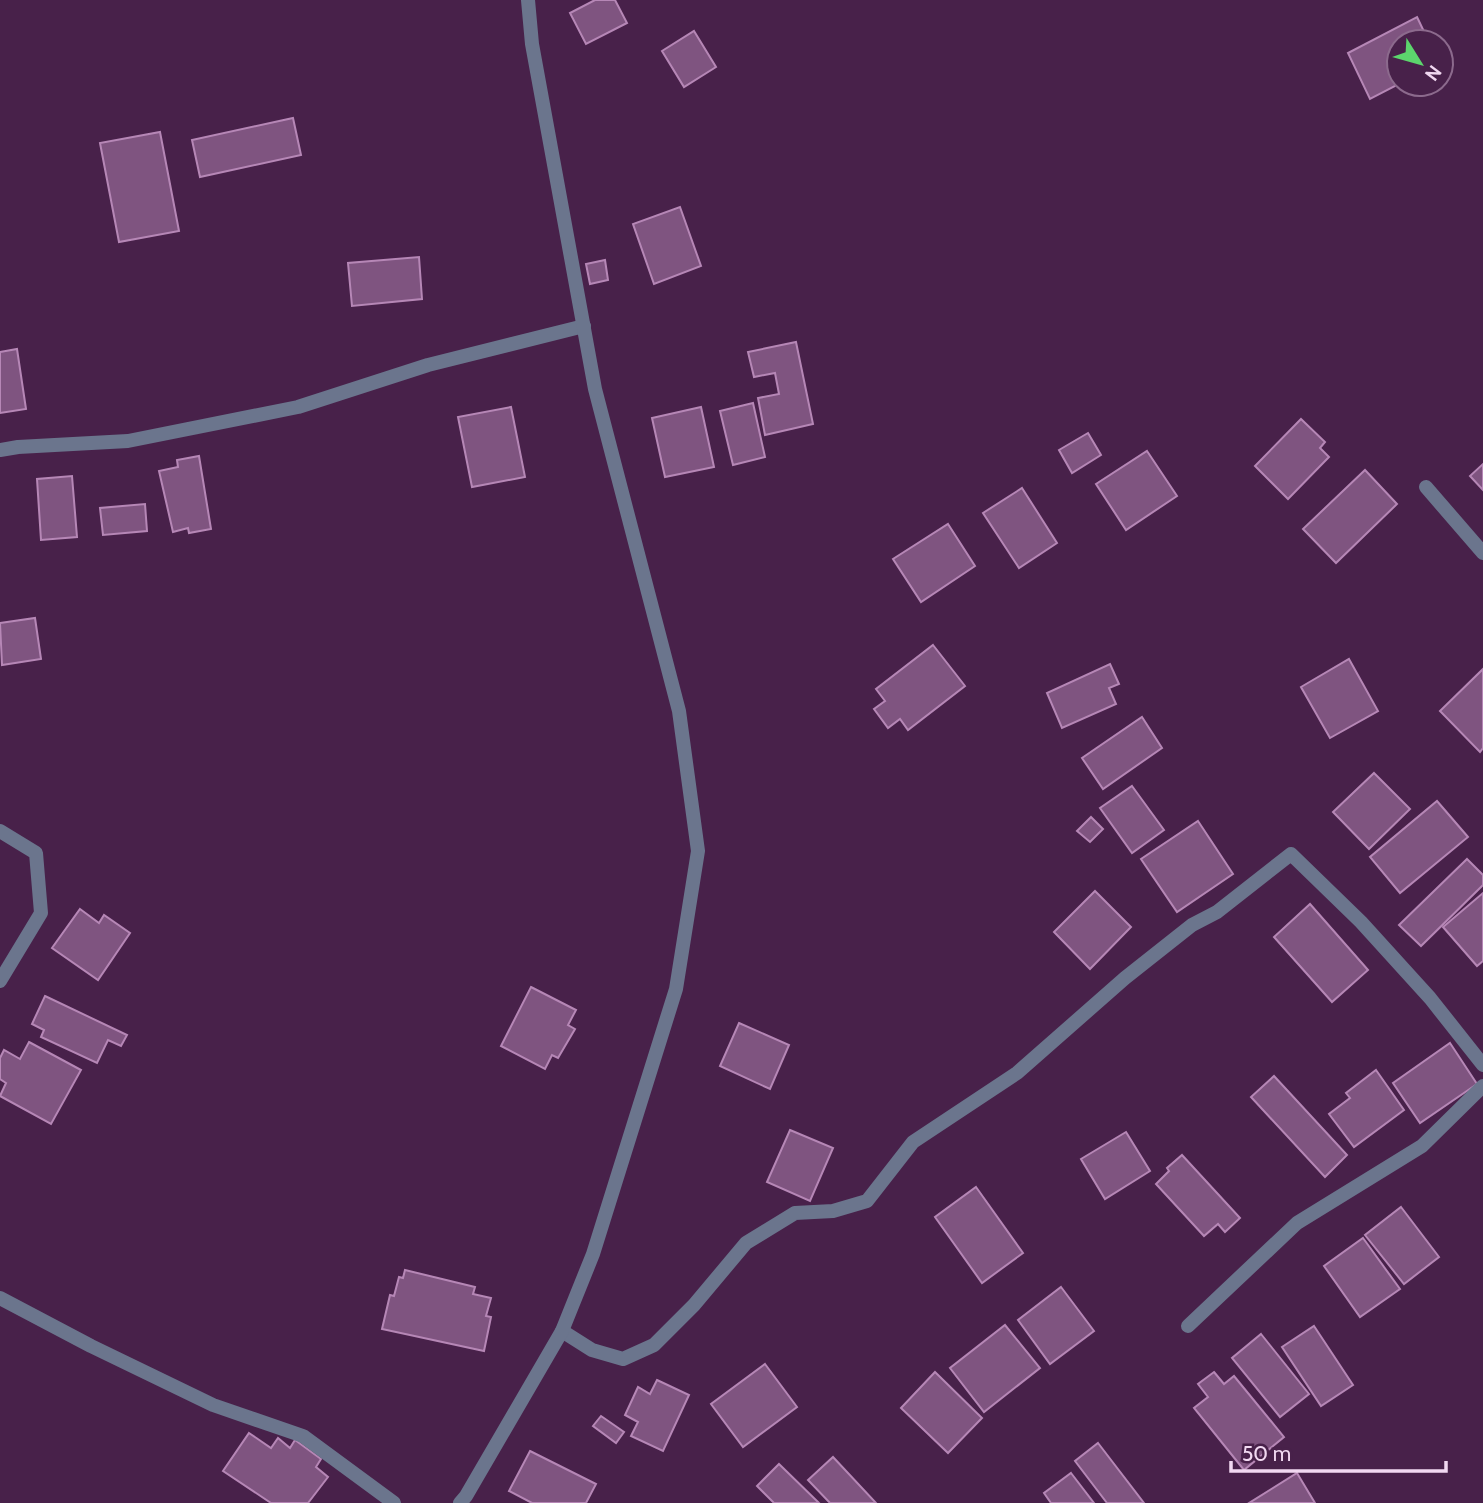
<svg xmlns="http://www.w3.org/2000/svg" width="1483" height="1503" font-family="Cabin,sans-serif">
<rect width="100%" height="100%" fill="#48214a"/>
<g fill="#7f5480" stroke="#b687b6" stroke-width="2">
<polygon points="595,0 615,0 627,23 586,44 570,13"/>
<polygon points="1417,17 1429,42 1399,42 1399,84 1370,99 1348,53"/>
<polygon points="694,31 716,67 684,87 662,51"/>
<polygon points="293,118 301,155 200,177 192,140"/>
<polygon points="160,132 179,231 119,242 100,143"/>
<polygon points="680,207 701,266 654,284 633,224"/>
<polygon points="419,257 422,299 352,306 348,263"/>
<polygon points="605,260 608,280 590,284 586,264"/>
<polygon points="796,342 813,424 765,435 758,398 779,394 775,373 754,377 748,352"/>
<polygon points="17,349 26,409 0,413 0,352"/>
<polygon points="753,403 765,457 733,465 720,411"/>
<polygon points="511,407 525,477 472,487 458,417"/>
<polygon points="701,407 714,467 665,477 652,418"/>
<polygon points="1301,419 1325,442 1320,448 1329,457 1288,499 1255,466"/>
<polygon points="1088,433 1101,455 1072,473 1059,450"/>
<polygon points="1147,451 1177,496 1126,530 1096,484"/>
<polygon points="199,456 211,529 189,533 188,528 173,532 159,471 178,467 177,460"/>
<polygon points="1483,464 1483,490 1470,476"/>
<polygon points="1365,470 1397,504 1336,563 1303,529"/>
<polygon points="72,476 77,537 41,540 37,479"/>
<polygon points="1022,488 1057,543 1019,568 983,513"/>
<polygon points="145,504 147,531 103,535 100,508"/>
<polygon points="948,524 975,566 921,602 893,559"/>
<polygon points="35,618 41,659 2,665 0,623"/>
<polygon points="933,645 965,686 908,730 900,719 888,728 874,709 885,701 876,689"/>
<polygon points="1349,659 1378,711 1330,738 1301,687"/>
<polygon points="1110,664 1119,684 1109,688 1116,704 1062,728 1047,693"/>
<polygon points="1483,669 1483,748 1480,752 1440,711"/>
<polygon points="1142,717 1162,748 1103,789 1082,758"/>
<polygon points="1374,773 1410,809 1369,849 1333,812"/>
<polygon points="1132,786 1164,830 1132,853 1100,808"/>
<polygon points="1437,801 1468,837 1400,893 1370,857"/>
<polygon points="1091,817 1103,829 1090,842 1077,831"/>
<polygon points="1198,821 1233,874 1177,912 1141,859"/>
<polygon points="1467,859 1483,875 1483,885 1421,946 1399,925"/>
<polygon points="1095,891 1131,927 1090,969 1054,932"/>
<polygon points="1483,893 1483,961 1477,966 1443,927"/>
<polygon points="1310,904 1368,970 1332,1002 1274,937"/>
<polygon points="80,909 99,923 104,915 130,933 98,980 52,948"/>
<polygon points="531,987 576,1010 568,1025 575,1029 558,1058 552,1055 545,1069 501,1046"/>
<polygon points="45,996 127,1035 121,1046 108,1040 97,1063 41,1037 44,1030 32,1024"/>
<polygon points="739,1023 789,1045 770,1089 720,1066"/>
<polygon points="29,1042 81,1070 51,1124 0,1096 6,1083 0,1079 0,1058 4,1050 20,1059"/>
<polygon points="1450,1043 1477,1084 1420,1123 1393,1083"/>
<polygon points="1376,1070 1404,1110 1354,1147 1329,1114 1350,1098 1346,1093"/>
<polygon points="1274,1076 1347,1155 1325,1177 1251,1097"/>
<polygon points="790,1130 833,1148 810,1201 767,1182"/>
<polygon points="1126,1132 1150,1171 1105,1199 1081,1159"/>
<polygon points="1182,1155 1240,1218 1225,1232 1218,1224 1204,1236 1156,1184 1169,1171 1167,1168"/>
<polygon points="976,1187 1023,1253 982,1283 935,1217"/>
<polygon points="1401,1207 1439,1257 1404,1284 1365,1235"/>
<polygon points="1363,1238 1400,1289 1360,1317 1324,1266"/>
<polygon points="405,1270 475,1287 473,1294 491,1298 486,1316 491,1317 484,1351 382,1329 390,1295 394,1296 399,1277 403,1278"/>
<polygon points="1061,1287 1094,1331 1050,1364 1018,1320"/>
<polygon points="1005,1325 1040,1368 984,1412 950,1368"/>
<polygon points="1314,1326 1353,1385 1321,1406 1282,1347"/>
<polygon points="1261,1334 1309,1394 1280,1417 1232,1358"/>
<polygon points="765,1364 797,1407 743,1447 711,1404"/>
<polygon points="935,1372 982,1418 948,1453 901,1408"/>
<polygon points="1214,1372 1224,1384 1234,1376 1284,1437 1244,1470 1194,1408 1208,1397 1198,1384"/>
<polygon points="657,1380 689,1395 663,1451 631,1436 638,1422 625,1415 638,1387 650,1394"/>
<polygon points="601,1416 624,1432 616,1443 593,1426"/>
<polygon points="249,1433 271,1448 278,1438 290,1448 295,1440 321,1459 316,1467 328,1477 308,1503 271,1503 223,1471"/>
<polygon points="1098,1443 1144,1503 1107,1503 1075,1461"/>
<polygon points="530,1451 596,1484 586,1503 532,1503 509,1491"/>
<polygon points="833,1457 876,1503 830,1503 808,1480"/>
<polygon points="779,1464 819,1503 774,1503 757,1486"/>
<polygon points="1071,1473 1094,1503 1051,1503 1044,1493"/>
<polygon points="1297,1473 1315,1503 1249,1503"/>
</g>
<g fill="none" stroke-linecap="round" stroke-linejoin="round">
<g stroke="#6b758d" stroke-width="14">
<polyline points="0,450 18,447 128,441 298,407 428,365 584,326"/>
<polyline points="1426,487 1483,553"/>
<polyline points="0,831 36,853 41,913 0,981"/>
<polyline points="0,1298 91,1346 213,1405 303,1436 394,1503"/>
<polyline points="1188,1326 1297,1223 1422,1146 1483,1086"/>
<polyline points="562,1331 592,1350 623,1359 654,1345 694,1305 746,1243 795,1213 833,1211 867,1201 913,1142 1017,1073 1125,978 1192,925 1217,912 1291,854 1361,922 1430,998 1483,1065"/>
<polyline points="460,1503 466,1496 562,1331 593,1254 676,989 698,851 679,711 595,389 532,44 528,0"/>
</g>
</g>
<g transform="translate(1420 63) rotate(127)"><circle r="33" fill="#48214a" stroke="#8c6a8d" stroke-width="2"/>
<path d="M0-5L12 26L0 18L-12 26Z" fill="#5cd56d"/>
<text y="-10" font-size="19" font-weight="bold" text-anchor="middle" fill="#f1d8f1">N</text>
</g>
<path d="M1231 1461v10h215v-10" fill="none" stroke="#f1d8f1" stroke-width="3.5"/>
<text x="1242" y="1461" font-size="21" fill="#f1d8f1" stroke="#48214a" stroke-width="5" paint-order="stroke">50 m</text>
</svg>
